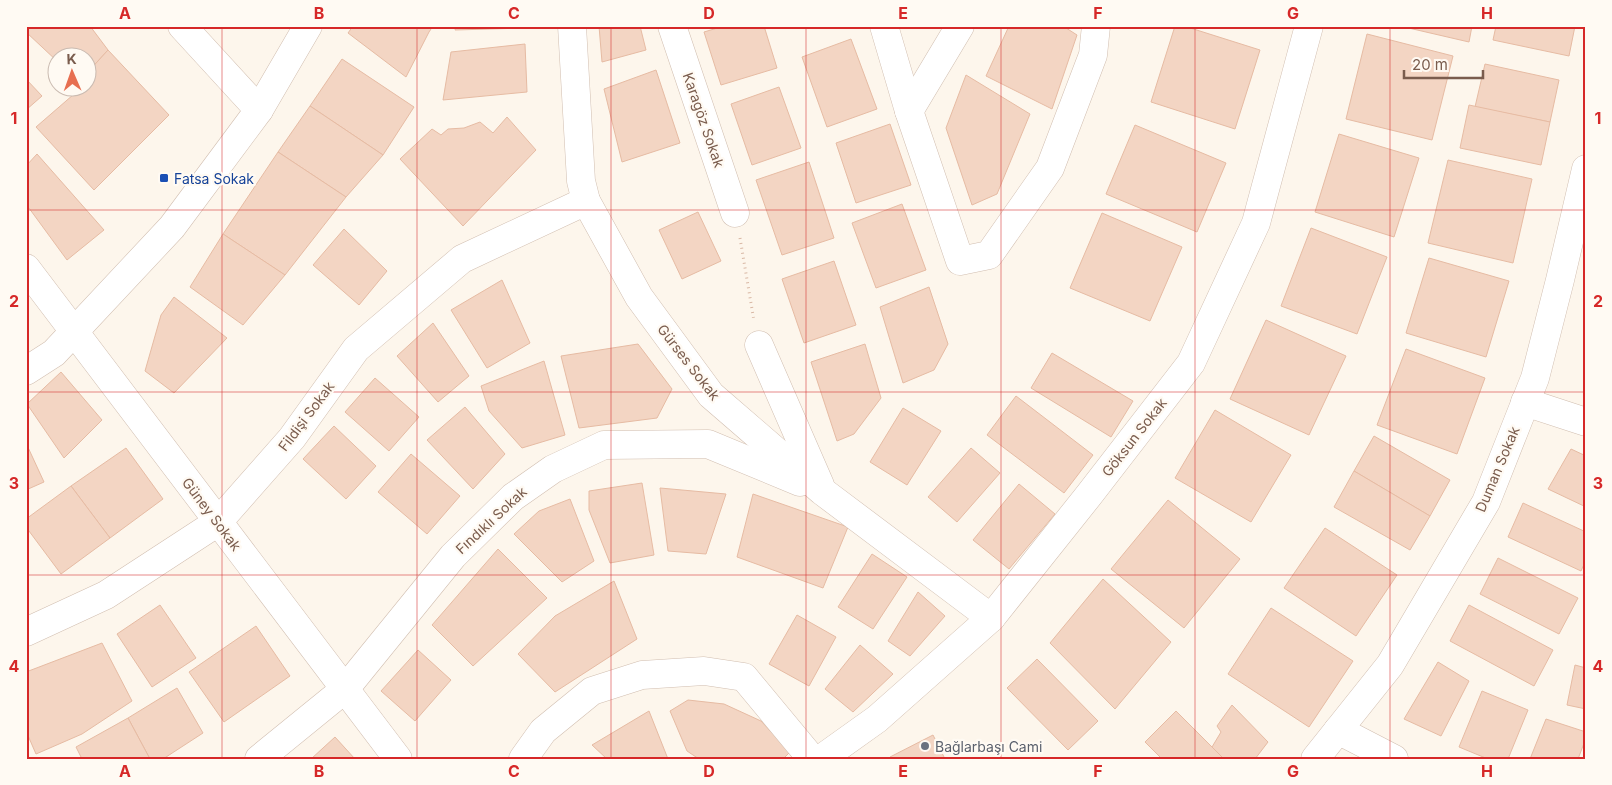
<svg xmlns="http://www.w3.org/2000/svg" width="1612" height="785" font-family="Inter,sans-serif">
<rect width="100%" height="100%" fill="#fdf6ec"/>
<g fill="#f3d5c3" stroke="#e6bba3">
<polygon points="31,26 90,26 108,50 88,72 88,58 58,58 58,62 26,32"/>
<polygon points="353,26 433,26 429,32 406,77 348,33"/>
<polygon points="456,26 525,26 525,28 455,30"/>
<polygon points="599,26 640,26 646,50 602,62"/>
<polygon points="724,26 764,26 777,68 721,85 704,32"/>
<polygon points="1009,26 1063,26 1077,35 1052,109 986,76"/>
<polygon points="1175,26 1184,26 1260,50 1235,129 1151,102"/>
<polygon points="1400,26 1472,26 1469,42"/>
<polygon points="1496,26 1575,26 1569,56 1493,40"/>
<polygon points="1367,34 1453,56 1432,140 1346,119"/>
<polygon points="851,39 877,109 827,127 802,57"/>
<polygon points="525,44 527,92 443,100 451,52"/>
<polygon points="108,50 169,115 94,190 36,127 81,88 88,88 88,72"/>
<polygon points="342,59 414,107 383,155 310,106"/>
<polygon points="1485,64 1559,80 1550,122 1475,107"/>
<polygon points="656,70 680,143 622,162 604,89"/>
<polygon points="966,75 1030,114 997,194 972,205 946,128"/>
<polygon points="26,79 42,96 26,110"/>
<polygon points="779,87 801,148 752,165 731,104"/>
<polygon points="1469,105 1550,122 1541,165 1460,148"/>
<polygon points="310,106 383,155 346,197 278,152"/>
<polygon points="507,117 536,150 463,226 400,159 432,129 441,135 448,129 464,128 480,122 493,133"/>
<polygon points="890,124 911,185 856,203 836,143"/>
<polygon points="1135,125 1226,163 1197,232 1106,194"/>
<polygon points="1339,134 1419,158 1394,237 1315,212"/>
<polygon points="278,152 346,197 285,275 223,234"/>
<polygon points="37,154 104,230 67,260 26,204 26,166"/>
<polygon points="1448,160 1532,179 1513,263 1428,243"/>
<polygon points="809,162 834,238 782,255 756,180"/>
<polygon points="902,204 926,270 876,288 852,223"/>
<polygon points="698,212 721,261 682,279 659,230"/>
<polygon points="1102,213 1182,247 1150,321 1070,288"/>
<polygon points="1311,228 1387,257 1357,334 1281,306"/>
<polygon points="344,229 387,271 359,305 313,265"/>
<polygon points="223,234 285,275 243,325 190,287"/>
<polygon points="1429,258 1509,281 1486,357 1406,333"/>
<polygon points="834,261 856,325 804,343 782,279"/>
<polygon points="502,280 530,343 487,368 451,310"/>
<polygon points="929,287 948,344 934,370 903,383 880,307"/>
<polygon points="174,297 227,338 174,393 145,371 161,315"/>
<polygon points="1266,320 1346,356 1309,435 1230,399"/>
<polygon points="433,323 469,376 438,402 397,356"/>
<polygon points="638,344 672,389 657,418 579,428 561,356"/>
<polygon points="865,344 881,398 854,434 837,441 811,362"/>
<polygon points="1406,349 1485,378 1457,454 1377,425"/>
<polygon points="1052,353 1133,401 1111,437 1031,388"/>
<polygon points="544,361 565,435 522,448 489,411 481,386"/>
<polygon points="61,372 102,420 64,458 27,404"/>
<polygon points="375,378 419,417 389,451 345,412"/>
<polygon points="1016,396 1093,455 1064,493 987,435"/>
<polygon points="465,407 505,454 473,489 427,440"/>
<polygon points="903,408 941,431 907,485 870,462"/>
<polygon points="1215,410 1291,455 1251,522 1175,478"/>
<polygon points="334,426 376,466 346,499 303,459"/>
<polygon points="1374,436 1450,480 1430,516 1354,471"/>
<polygon points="26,443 44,482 26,490"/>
<polygon points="126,448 163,499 110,538 71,486"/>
<polygon points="971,448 1000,473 957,522 928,497"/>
<polygon points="1571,449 1586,456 1586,507 1548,489"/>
<polygon points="411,454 460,496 427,534 378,492"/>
<polygon points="1354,471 1430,516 1410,550 1334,507"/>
<polygon points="642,483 654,555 610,563 589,510 589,491"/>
<polygon points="1019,484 1055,514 1009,569 973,540"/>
<polygon points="71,486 110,538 61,574 26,527 26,519"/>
<polygon points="660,488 726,494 706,554 668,551"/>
<polygon points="753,494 848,527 823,588 737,557"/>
<polygon points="570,499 594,561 562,582 514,534 539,511"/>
<polygon points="1168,500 1240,559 1184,628 1111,569"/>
<polygon points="1523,503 1586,532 1586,560 1581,571 1508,537"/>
<polygon points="1325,528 1397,575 1356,636 1284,588"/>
<polygon points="498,549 547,598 473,666 432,625"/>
<polygon points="872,554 907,577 873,629 838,607"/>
<polygon points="1498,558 1578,598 1559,634 1480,594"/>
<polygon points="1103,579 1171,642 1115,709 1050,643"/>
<polygon points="614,581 637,639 555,692 518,654 555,616"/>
<polygon points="918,592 945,616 910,656 888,641"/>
<polygon points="160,605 196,658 152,687 117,634"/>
<polygon points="1469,605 1553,650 1534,686 1450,641"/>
<polygon points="1271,608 1353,661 1309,727 1228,674"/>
<polygon points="797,615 836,637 809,686 769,664"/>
<polygon points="256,626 290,676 224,722 189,672"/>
<polygon points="102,643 132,701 82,734 36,754 26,731 26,672"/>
<polygon points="860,645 893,674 853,712 825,689"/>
<polygon points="418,650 451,680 415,721 381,691"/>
<polygon points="1037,659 1098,721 1068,750 1007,688"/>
<polygon points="1438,662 1469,681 1441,736 1404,719"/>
<polygon points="1575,665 1586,668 1586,709 1567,705"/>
<polygon points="177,688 203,733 163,759 150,759 128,718"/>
<polygon points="1482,691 1528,710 1508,759 1488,759 1459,747"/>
<polygon points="688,700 724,704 761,721 790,752 783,759 699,759 687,751 670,711"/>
<polygon points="1232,705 1268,742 1255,759 1224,759 1212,747 1221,732 1217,726"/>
<polygon points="649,711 668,759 607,759 592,745"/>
<polygon points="1176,711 1224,759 1162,759 1145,742"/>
<polygon points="128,718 150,759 82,759 76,747"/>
<polygon points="1546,719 1586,732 1586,738 1578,759 1530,759"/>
<polygon points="933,735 945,759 891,759 890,757"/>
<polygon points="335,737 355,759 311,759"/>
</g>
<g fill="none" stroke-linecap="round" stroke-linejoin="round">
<defs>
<g id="minor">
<polyline points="182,26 259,110"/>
<polyline points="572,26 581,181 586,201 639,297 711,395 822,491 991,618"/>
<polyline points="672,26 735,213"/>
<polyline points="884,26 909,111 960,261 989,255 1050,168 1093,55 1096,26"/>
<polyline points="909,111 960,26"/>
<polyline points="26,268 398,759"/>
<polyline points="759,345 820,485"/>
<polyline points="26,371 54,353 172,227 259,110 308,26"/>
<polyline points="1525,402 1586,422"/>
<polyline points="26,632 106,595 218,522 292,438 356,349 462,259 586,201"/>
<polyline points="1338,730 1394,759"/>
<polyline points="259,759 345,689 453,556 513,497 553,469 604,445 708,444 800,482"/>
<polyline points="523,759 543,731 592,691 642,675 704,671 744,677 812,759"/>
<polyline points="821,759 877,719 991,618 1089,495 1191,363 1256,223 1309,26"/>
<polyline points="1315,759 1390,665 1486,502 1535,378 1560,280 1586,169"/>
</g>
</defs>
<use href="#minor" stroke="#d1beb0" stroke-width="29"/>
<polyline stroke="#d9b8a5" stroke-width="3" stroke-dasharray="1 4" stroke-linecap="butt" points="740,238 754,321"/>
<use href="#minor" stroke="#fff" stroke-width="28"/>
</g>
<path fill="none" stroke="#d62828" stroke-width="1" stroke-opacity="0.55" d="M 222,26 L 222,759M 417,26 L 417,759M 611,26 L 611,759M 806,26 L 806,759M 1001,26 L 1001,759M 1195,26 L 1195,759M 1390,26 L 1390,759M 26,210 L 1586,210M 26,392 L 1586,392M 26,575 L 1586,575"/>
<rect fill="#1a4fb4" stroke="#fffaf3" stroke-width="2" x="159" y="173" width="10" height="10" rx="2.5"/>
<circle fill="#6b7280" stroke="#fffaf3" stroke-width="2" cx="925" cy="746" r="5"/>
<g text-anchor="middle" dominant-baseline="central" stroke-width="4.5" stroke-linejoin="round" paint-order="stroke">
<g font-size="14" fill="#7a5c4d" stroke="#fffaf3">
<text transform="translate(704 120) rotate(71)">Karagöz Sokak</text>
<text transform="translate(689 362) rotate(52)">Gürses Sokak</text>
<text transform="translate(306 416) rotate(-53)">Fildişi Sokak</text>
<text transform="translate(1134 437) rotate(-52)">Göksun Sokak</text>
<text transform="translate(1497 469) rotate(-67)">Duman Sokak</text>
<text transform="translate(212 514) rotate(53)">Güney Sokak</text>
<text transform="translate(491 520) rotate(-43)">Fındıklı Sokak</text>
</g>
<g font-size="14" fill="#164399" stroke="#fffaf3" text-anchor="start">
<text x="174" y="178">Fatsa Sokak</text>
</g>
<g font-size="14" fill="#5b616d" stroke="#fffaf3" text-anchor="start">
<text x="935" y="746">Bağlarbaşı Cami</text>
</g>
</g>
<rect width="1612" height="785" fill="none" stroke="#fffaf3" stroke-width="55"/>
<g transform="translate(72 72) rotate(358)"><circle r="24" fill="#fffaf3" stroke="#cabbb1"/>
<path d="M0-4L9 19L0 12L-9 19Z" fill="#e76f51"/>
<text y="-8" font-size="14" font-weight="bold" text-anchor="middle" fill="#7a5c4d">K</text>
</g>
<path d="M1404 70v8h79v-8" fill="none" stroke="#7a5c4d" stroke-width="2.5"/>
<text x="1412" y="70" font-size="15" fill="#7a5c4d" stroke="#fffaf3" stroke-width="4" paint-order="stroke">20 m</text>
<rect x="28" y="28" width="1556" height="730" fill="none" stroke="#d62828" stroke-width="2"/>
<g font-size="16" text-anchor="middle" font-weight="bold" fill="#d62828">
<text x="125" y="19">A</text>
<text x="319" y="19">B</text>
<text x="514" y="19">C</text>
<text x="709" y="19">D</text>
<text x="903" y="19">E</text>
<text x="1098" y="19">F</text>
<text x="1293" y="19">G</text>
<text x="1487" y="19">H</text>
<text x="14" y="124">1</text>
<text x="1598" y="124">1</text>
<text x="14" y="307">2</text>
<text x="1598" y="307">2</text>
<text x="14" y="489">3</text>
<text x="1598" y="489">3</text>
<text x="14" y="672">4</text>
<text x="1598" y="672">4</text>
<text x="125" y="777">A</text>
<text x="319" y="777">B</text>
<text x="514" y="777">C</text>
<text x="709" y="777">D</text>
<text x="903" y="777">E</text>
<text x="1098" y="777">F</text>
<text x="1293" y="777">G</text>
<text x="1487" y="777">H</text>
</g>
</svg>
